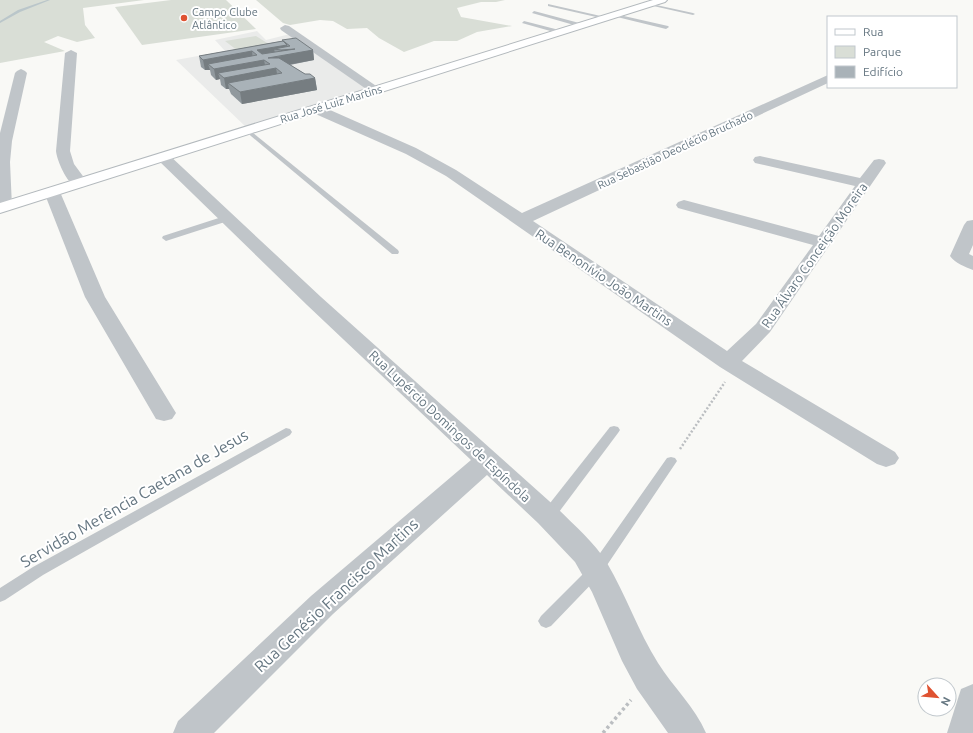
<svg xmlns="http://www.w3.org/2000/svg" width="973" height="733" font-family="Ubuntu,sans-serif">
<rect width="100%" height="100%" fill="#f9f9f6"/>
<polygon fill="#eaebea" points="257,31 266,40 290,34 372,88 247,128 176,60 225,51 215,40"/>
<g fill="#d9ded6">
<polygon points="0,0 144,0 83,8 85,25 95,38 77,42 58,36 44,42 65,51 0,63"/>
<polygon points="171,0 226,0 256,29 142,45 115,7"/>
<polygon points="256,0 505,0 496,2 481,2 457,8 461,17 512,26 477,32 457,41 434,41 404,52 379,38 367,28 347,29 333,21 320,20 290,25 283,23"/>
<polygon points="256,36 275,48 242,54 225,41"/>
</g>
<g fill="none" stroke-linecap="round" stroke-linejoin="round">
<polygon fill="#bac6ca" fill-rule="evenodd" points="47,0 50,0 20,12 0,23 0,21 18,10"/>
<defs>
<polygon id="secondary" points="653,0 667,0 665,2 0,213 0,203"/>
</defs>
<use href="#secondary" stroke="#b3b9bd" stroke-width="2"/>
<polyline stroke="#bbbec1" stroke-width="2.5" stroke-dasharray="2 2" stroke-linecap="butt" points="680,449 725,382"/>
<polyline stroke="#bbbec1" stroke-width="3.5" stroke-dasharray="3 3" stroke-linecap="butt" points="603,733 631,700"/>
<g fill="#c0c5c9" fill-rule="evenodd">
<polygon points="647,3 693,13 695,14 693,15 649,5"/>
<polygon points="548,4 605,17 607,18 605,19 548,6"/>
<polygon points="534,11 583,24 584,25 581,27 532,13"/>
<polygon points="615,14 668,26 669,27 666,29 613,16"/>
<polygon points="524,21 563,31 564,32 561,34 522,23"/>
<polygon points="247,128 398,250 399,252 398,254 392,254 245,131 245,129"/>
<polygon points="228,215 232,218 231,220 169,240 166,241 162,238 163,236"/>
<polygon points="614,426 618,427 620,430 618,433 553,520 548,521 543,520 541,516 543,512 610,427"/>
<polygon points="286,428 290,429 292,432 290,435 43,575 5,600 0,602 0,588 33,567"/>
<polygon points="671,457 675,458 677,461 675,464 601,574 551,626 546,628 541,626 538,621 541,616 591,566 667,458"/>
</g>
<g fill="#c0c5c9" fill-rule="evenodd">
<polygon points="285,25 289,26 382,90 380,93 372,93 281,30 280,28"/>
<path d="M 71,50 L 77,53 L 70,151 L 74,164 L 88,183 L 86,186 C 82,187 79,188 76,187 C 67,183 57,161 56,151 L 65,53 Z"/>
<polygon points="21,69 25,71 27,73 12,141 10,162 12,207 10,210 0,211 0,133 15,73 17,71"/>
<polygon points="828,75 828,83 533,221 727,351 756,324 813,245 678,208 676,205 678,202 684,200 819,236 855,186 755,163 753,160 755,157 760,156 860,178 874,160 879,159 884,160 886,163 770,332 742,361 895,452 899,458 895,464 886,467 877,464 720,367 446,176 406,154 311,112 310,109 311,106 321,106 416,148 456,170 522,213"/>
<path d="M 163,153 L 168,154 L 321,297 L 558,509 C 575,526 594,542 607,563 C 626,595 638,631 658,663 C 673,687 695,707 706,733 L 668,733 L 637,689 L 622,661 L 592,592 L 575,562 L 538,523 L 487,475 L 333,614 L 214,733 L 173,733 L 178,721 L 311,596 L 471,460 L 307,305 L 158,160 L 156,157 L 158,154 Z"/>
<polygon points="52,187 58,189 60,192 105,297 176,413 172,419 164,421 156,419 85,297 44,192 46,189"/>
<path d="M 973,220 L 973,245 L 969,254 L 973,256 L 973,270 C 965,267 955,263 950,256 L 964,225 L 967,221 Z"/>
<polygon points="973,684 973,733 947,733 961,689"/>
</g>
<use href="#secondary" fill="#fff" fill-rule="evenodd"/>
</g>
<polygon fill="#91999e" points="282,40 313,50 314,60 290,65 305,74 315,78 317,90 242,104 231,94 229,89 226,89 221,85 220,79 216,80 211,75 210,70 205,70 201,67 199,56 282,41"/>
<g fill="#767d81" fill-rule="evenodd">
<path d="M 287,45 L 288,50 L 313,50 L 314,60 L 271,68 L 270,64 L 264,60 L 266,70 L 218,73 L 220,79 L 216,80 L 214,69 L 208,64 L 210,70 L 205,70 L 203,60 L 252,51 L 253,61 L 258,61 L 257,50 ZM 274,49 L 281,50 L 282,56 L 276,57 Z"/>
<polygon points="276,68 278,79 228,83 229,89 226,89 224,78"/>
<polygon points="315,78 317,90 242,104 240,92"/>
</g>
<polygon fill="#a9b2b8" stroke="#767d81" points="296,38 313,50 268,58 279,58 305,74 310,74 315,78 240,92 228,83 282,73 276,68 224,78 218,73 270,64 264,60 214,69 208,64 257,55 252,51 203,60 199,56 283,41 287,45 257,50 262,54 295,49 281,50 274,49 290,46 282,40"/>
<circle fill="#df5231" stroke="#fff" stroke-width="1.5" cx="184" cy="18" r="4"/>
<g text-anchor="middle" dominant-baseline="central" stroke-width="4" stroke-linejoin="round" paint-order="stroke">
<g font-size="11" fill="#657681" stroke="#fff" text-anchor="start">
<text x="192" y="12">Campo Clube<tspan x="192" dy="13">Atlântico</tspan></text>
</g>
<g font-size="11" fill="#657681" stroke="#fff">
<text transform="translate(331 104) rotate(-17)">Rua José Luiz Martins</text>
<text transform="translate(675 150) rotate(-25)">Rua Sebastião Deoclécio Bruchado</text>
</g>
<g font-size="13" fill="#657681" stroke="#fff">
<text transform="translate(814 255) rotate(-55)">Rua Álvaro Conceição Moreira</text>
<text transform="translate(604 277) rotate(34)">Rua Benonívio João Martins</text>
<text transform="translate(450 426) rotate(43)">Rua Lupércio Domingos de Espíndola</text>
</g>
<g font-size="16" fill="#657681" stroke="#fff">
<text transform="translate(134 498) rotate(-30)">Servidão Merência Caetana de Jesus</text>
<text transform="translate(336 595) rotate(-43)">Rua Genésio Francisco Martins</text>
</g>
</g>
<rect x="827" y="16" width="130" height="72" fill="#ffffff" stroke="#c1c8cd"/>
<rect x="835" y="29" width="20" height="6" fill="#ffffff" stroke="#c1c8cd"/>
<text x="863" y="36" font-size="12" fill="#657681">Rua</text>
<rect x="835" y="46" width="20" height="12" fill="#d9ded6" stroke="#c1c8cd"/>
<text x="863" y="56" font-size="12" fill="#657681">Parque</text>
<rect x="835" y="66" width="20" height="12" fill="#a9b2b8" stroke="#c1c8cd"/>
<text x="863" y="76" font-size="12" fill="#657681">Edifício</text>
<g transform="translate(937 697) rotate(117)"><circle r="19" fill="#ffffff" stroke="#c1c8cd"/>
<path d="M0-3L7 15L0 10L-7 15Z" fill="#df5231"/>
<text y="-6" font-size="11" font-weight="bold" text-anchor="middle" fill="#657681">N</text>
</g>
</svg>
